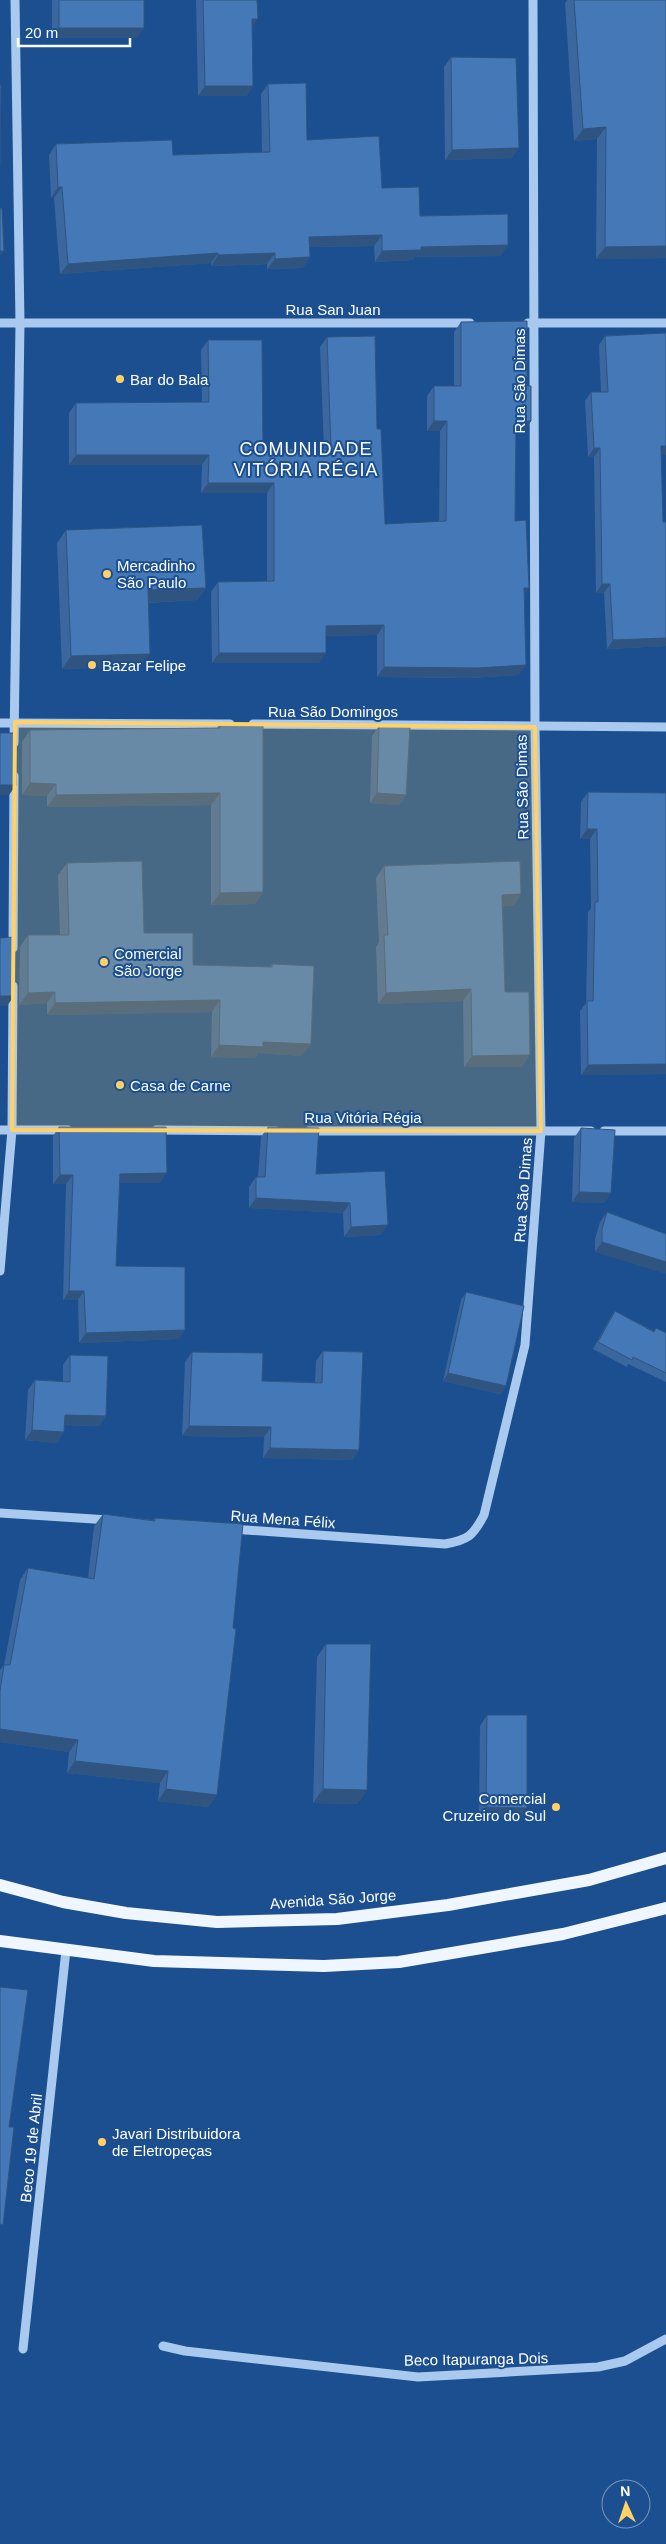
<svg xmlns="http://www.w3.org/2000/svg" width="666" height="2544" font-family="Arial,sans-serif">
<rect width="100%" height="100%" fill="#1b4f8f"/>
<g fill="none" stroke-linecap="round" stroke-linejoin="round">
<g stroke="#a9c9ee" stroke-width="9">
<polyline points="0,323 470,323"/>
<polyline points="528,323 666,323"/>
<polyline points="0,723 230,724"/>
<polyline points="253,724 666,727"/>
<polyline points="14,743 20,323 15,0"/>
<polyline points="13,948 14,776"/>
<polyline points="0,1130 68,1130"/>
<polyline points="156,1130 276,1131"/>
<polyline points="309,1131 591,1131"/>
<polyline points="604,1131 666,1131"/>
<polyline points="0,1271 12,1130 13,986"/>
<polyline points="0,1513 109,1520"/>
<path d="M 232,1529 L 445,1544 C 468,1540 473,1536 484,1515 L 525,1345 L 541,1131 L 535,727 L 533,0"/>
<polyline points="163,2346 185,2351 418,2377 598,2367 625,2361 666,2339"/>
<polyline points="23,2349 66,1950"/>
</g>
<g stroke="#f0f6ff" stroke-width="12">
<polyline points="0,1885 63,1902 126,1913 217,1922 337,1919 448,1905 589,1880 666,1858"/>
<polyline points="0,1941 154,1961 324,1966 399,1962 563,1934 666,1908"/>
</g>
</g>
<g fill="#3a679d">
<polygon points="52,0 144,0 137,38 52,38"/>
<polygon points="196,0 257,0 252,27 253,86 246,96 198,96"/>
<polygon points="567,0 666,0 666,258 596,259 597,139 574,141 565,3"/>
<polygon points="451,57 512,158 445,160 444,67"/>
<polygon points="268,84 307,140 382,188 420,216 501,256 415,257 413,260 375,262 374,246 310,247 303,268 267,269 267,264 211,266 211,263 60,274 54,198 51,198 49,155 56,144 173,155 262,152 261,94"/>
<polygon points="461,322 527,386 531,421 524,431 516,431 515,521 525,595 519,675 471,678 377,677 377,635 326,636 319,663 212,663 211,592 218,582 267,581 267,493 201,493 202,465 69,465 69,413 76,403 202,402 201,350 208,340 263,449 324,449 320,347 327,337 377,429 385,524 439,522 440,431 427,431 427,396 434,386 454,386 454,332"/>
<polygon points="666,333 666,455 661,455 663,522 666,522 666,646 607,649 604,593 596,593 594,457 588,457 585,401 591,392 601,392 599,345 605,336"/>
<polygon points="66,530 206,588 197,600 148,603 141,666 62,669 57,543"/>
<polygon points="220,723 263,892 255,904 211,905 211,805 47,807 47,796 22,795 22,742 30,730 217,728"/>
<polygon points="379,726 406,795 399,805 370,803 372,736"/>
<polygon points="588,792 666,793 666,1074 581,1075 580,1011 586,1003 588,912 591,908 590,839 580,839 581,802"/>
<polygon points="67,863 144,933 193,965 270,967 272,964 302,1056 258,1053 255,1058 211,1057 212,1012 47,1015 47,1003 19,1005 20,947 28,935 60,935 58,875"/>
<polygon points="384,866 521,894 513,906 502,906 505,992 522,1067 464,1067 463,1001 378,1004 376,947 379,942 376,878"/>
<polygon points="59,1127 160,1183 120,1183 116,1266 185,1330 178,1339 79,1343 78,1300 63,1300 66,1184 53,1184 53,1136"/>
<polygon points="268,1127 316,1174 385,1171 381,1235 344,1237 343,1213 249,1208 249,1187 256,1177 258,1177 261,1137"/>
<polygon points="581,1128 611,1193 604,1203 572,1202 574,1138"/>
<polygon points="607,1212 666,1234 595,1252 595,1239 600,1222"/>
<polygon points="466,1292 506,1386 500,1394 443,1381 461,1300"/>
<polygon points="615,1311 654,1331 656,1328 666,1333 666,1382 628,1364 627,1367 593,1349 610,1318"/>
<polygon points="323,1351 359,1450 352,1460 263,1458 264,1437 182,1436 185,1362 192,1352 262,1381 315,1382 316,1361"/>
<polygon points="70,1355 106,1416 99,1426 64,1425 57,1443 25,1440 28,1390 35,1380 63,1381 63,1365"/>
<polygon points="103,1514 153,1520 155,1518 217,1795 208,1807 158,1801 160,1783 67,1773 69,1752 0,1742 0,1670 4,1665 20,1580 28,1568 88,1578 94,1526"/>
<polygon points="326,1644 367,1790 357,1804 313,1803 317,1657"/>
<polygon points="487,1715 527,1808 520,1818 479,1817 480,1726"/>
</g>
<g fill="#305480">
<polygon points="252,19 258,19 251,29"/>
<polygon points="59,28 144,28 137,38 52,38"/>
<polygon points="205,86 253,86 246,96 198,96"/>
<polygon points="606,127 597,139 574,141 583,129"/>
<polygon points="519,148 512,158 445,160 452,150"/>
<polygon points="58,187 62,187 54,198 51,198"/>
<polygon points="382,235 374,246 302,247 309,237"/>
<polygon points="508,245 501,256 415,257 413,260 375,262 382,251 421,247"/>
<polygon points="666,246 666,258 596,259 605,247"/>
<polygon points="0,251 4,251 0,256"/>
<polygon points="218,253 211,263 60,274 68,264"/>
<polygon points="275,253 267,264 211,266 218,255"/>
<polygon points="310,257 303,268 267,269 275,259"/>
<polygon points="434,421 447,421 440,431 427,431"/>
<polygon points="516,421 531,421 524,431 509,431"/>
<polygon points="661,446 666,446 666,455 655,455"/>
<polygon points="594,448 600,448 594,457 588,457"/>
<polygon points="76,455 209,455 202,465 69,465"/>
<polygon points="208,483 274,483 267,493 201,493"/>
<polygon points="602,584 610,584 604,593 596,593"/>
<polygon points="206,588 197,600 139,603 148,590"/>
<polygon points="524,588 529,588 522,598"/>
<polygon points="384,625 377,635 319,636 326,626"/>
<polygon points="666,638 666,646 607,649 613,640"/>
<polygon points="219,653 326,653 319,663 212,663"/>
<polygon points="150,654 141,666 62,669 71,656"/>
<polygon points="526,665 519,675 471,678 377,677 384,667"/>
<polygon points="30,783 56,784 47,796 22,795"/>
<polygon points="0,785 16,785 9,795 0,795"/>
<polygon points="220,793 211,805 47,807 56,795"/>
<polygon points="377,793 406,795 399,805 370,803"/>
<polygon points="587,829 597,829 590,839 580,839"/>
<polygon points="263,892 255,904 211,905 220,893"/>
<polygon points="521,894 513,906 494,907 502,895"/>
<polygon points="471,989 463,1001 378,1004 386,993"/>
<polygon points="55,992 47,1003 19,1005 28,993"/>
<polygon points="0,996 14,996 7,1006 0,1006"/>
<polygon points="220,1000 212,1012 47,1015 55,1003"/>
<polygon points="263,1042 311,1044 302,1056 258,1053 255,1058 211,1057 219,1045"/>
<polygon points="530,1055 522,1067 464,1067 472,1056"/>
<polygon points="666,1064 666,1074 581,1075 588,1065"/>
<polygon points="167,1173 160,1183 114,1183 120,1174"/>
<polygon points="60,1175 73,1175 66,1184 53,1184"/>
<polygon points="579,1192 611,1193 604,1203 572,1202"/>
<polygon points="256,1198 350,1203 343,1213 249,1208"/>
<polygon points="388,1225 381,1235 344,1237 351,1227"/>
<polygon points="602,1242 666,1262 666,1274 595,1252"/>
<polygon points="69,1291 84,1291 78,1300 63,1300"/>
<polygon points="185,1330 178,1339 79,1343 86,1333"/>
<polygon points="448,1373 506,1386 500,1394 443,1381"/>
<polygon points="65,1415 106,1416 99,1426 58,1425"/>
<polygon points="189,1426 271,1427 264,1437 182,1436"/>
<polygon points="32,1430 64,1432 57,1443 25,1440"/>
<polygon points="270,1448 359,1450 352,1460 263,1458"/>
<polygon points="0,1729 78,1740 69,1752 0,1742"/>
<polygon points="75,1761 168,1771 160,1783 67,1773"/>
<polygon points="166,1789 217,1795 208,1807 158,1801"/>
<polygon points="323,1789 367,1790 357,1804 313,1803"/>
<polygon points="486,1807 527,1808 520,1818 479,1817"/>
</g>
<g fill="#4478b7" stroke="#305480">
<rect x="59" y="0" width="85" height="28"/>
<polygon points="203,0 257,0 258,19 252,19 253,86 205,86"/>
<polygon points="574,0 666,0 666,246 605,247 606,127 583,129"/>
<polygon points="451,57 516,58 519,148 452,150"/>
<polygon points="306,83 307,140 379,136 382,188 419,187 420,216 508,214 508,245 421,247 421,250 382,251 382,235 309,237 310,257 275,259 275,253 218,255 218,253 68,264 62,187 58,187 56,144 172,140 173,155 270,152 268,84"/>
<polygon points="0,85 1,85 0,165"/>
<polygon points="0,208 2,208 4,251 0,251"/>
<polygon points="527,321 527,386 531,386 531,421 516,421 515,521 526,520 529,588 524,588 526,665 478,668 384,667 384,625 326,626 326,653 219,653 218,582 274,581 274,483 208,483 209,455 76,455 76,403 209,402 208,340 262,340 263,449 331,449 327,337 375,336 377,429 381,429 385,524 446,521 447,421 434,421 434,386 461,386 461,322"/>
<polygon points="666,333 666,446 661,446 663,522 666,522 666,638 613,640 610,584 602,584 600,448 594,448 591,392 608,392 605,336"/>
<polygon points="202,525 206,588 148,590 150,654 71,656 66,530"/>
<polygon points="220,723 263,724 263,892 220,893 220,793 56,795 56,784 30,783 30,730 220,728"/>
<polygon points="379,726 410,727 406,795 377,793"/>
<rect x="0" y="733" width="16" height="52"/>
<polygon points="588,792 666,793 666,1064 588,1065 587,1001 593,1001 595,902 598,902 597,829 587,829"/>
<polygon points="142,861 144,933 193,933 193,965 272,967 272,964 314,966 311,1044 263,1042 263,1047 219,1045 220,1000 55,1003 55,992 28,993 28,935 69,935 67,863"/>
<polygon points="520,861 521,894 502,895 505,992 529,992 530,1055 472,1056 471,989 386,993 384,935 388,935 384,866"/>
<polygon points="14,937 14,996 0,996 0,938"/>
<polygon points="59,1127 166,1127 167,1173 120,1174 116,1266 185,1267 185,1330 86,1333 84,1291 69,1291 73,1175 60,1175"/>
<polygon points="268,1127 319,1128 316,1174 385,1171 388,1225 351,1227 350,1203 256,1198 256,1177 265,1177"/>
<polygon points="581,1128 615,1130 611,1193 579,1192"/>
<polygon points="607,1212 666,1234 666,1262 602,1242 602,1229"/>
<polygon points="466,1292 524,1306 506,1386 448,1373"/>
<polygon points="615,1311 654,1332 656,1328 666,1333 666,1373 633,1357 632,1360 598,1342"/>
<polygon points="323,1351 363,1352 359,1450 270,1448 271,1427 189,1426 192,1352 263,1353 262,1381 322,1383"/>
<polygon points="70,1355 108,1356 106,1416 65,1415 64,1432 32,1430 35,1380 70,1382"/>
<polygon points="103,1514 155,1521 155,1518 243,1524 233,1628 236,1629 217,1795 166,1789 168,1771 75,1761 78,1740 0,1729 0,1691 4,1665 10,1665 28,1568 94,1579"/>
<polygon points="326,1644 371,1644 367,1790 323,1789"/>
<polygon points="487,1715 527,1715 527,1808 486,1807"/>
<polygon points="0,1987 28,1990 9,2127 14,2127 3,2225 0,2224"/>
</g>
<path fill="#ffd166" fill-opacity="0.2" stroke="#ffd166" stroke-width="4" stroke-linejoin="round" d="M 15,722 L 535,727 L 541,1131 L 12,1130 Z"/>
<g fill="#ffd166" stroke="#1b4f8f" stroke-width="2">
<circle cx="120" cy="379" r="5"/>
<circle cx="107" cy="574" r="5"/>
<circle cx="92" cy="665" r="5"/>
<circle cx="104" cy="962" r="5"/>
<circle cx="120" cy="1085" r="5"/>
<circle cx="556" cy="1807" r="5"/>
<circle cx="102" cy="2142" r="5"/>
</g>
<g text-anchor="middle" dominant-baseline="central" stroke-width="4" stroke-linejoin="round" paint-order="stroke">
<g font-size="15" fill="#fff" stroke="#1b4f8f">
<text x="333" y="309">Rua San Juan</text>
<text transform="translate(519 381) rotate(-90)">Rua São Dimas</text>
<text x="333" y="711">Rua São Domingos</text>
<text transform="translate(522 787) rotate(-91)">Rua São Dimas</text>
<text x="363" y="1117">Rua Vitória Régia</text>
<text transform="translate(523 1190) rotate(-86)">Rua São Dimas</text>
<text transform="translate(283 1519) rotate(4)">Rua Mena Félix</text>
<text transform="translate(333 1899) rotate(-4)">Avenida São Jorge</text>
<text transform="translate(31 2148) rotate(-84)">Beco 19 de Abril</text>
<text transform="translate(476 2359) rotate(-1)">Beco Itapuranga Dois</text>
</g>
<g font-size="15" fill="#fff" stroke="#1b4f8f" text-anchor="start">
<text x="130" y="379">Bar do Bala</text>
<text x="117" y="565">Mercadinho<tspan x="117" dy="17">São Paulo</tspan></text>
<text x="102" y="665">Bazar Felipe</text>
<text x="114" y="953">Comercial<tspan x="114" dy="17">São Jorge</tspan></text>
<text x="130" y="1085">Casa de Carne</text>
<text x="546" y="1798" text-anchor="end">Comercial<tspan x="546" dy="17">Cruzeiro do Sul</tspan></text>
<text x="112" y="2133">Javari Distribuidora<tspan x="112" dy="17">de Eletropeças</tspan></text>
</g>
<g font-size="18" letter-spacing="1" fill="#fff" stroke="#1b4f8f">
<text x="306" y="449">COMUNIDADE<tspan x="306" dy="21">VITÓRIA RÉGIA</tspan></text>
</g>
</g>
<g transform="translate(626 2504) rotate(357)"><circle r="24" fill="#1b4f8f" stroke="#7695bc"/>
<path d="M0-4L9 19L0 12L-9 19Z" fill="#ffd166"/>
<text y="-8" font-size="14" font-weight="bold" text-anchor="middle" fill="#ffffff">N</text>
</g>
<path d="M18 38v8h112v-8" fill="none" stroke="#ffffff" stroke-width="2.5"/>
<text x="25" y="38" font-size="15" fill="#ffffff" stroke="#1b4f8f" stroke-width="4" paint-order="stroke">20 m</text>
</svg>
